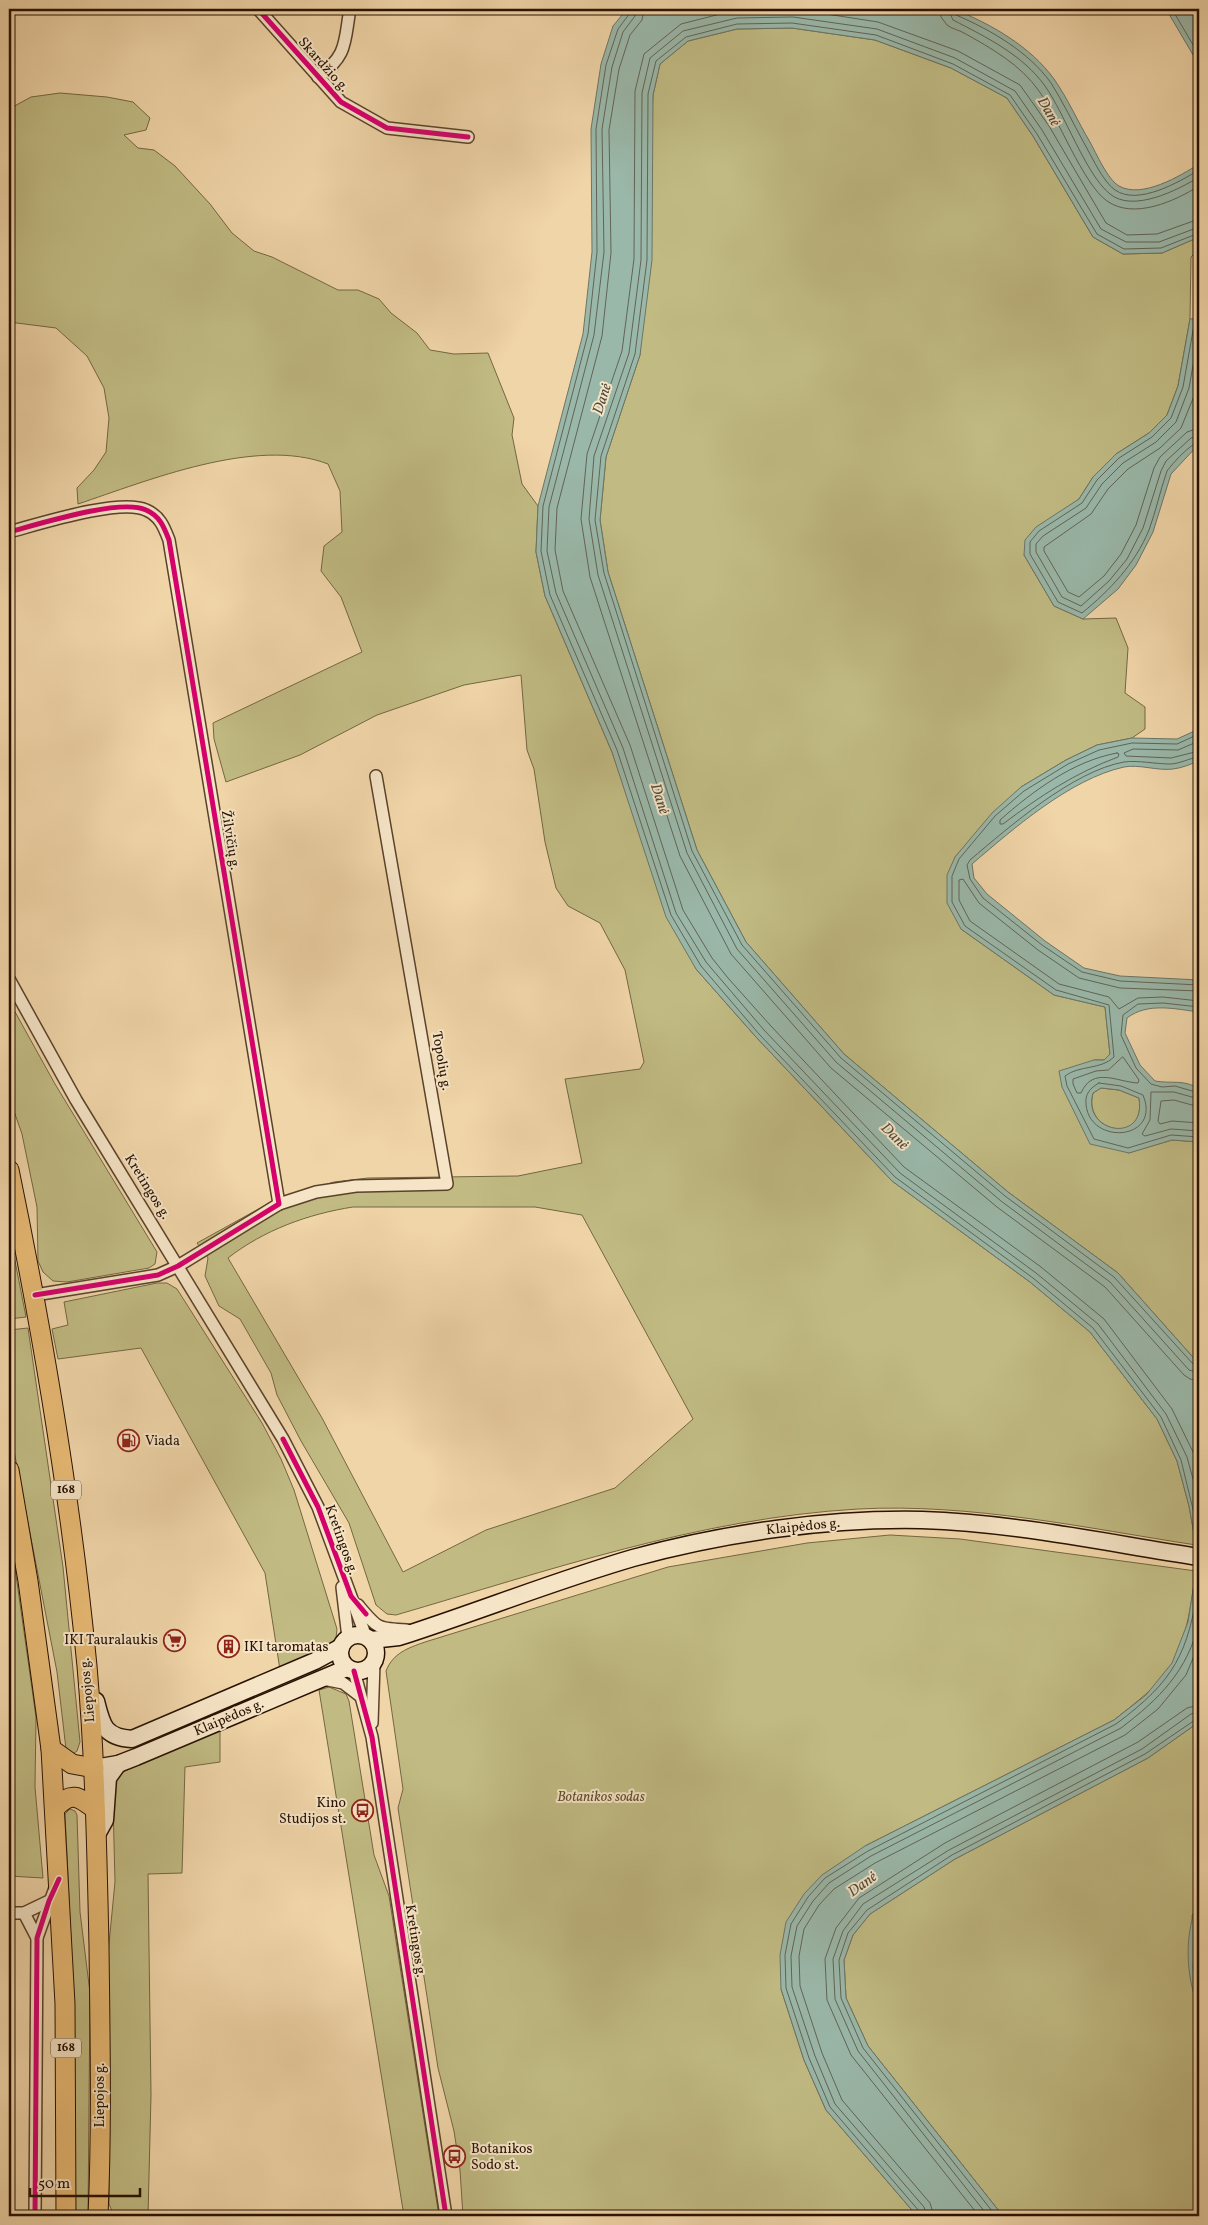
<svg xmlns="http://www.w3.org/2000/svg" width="1208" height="2225" font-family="Vollkorn,serif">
<rect width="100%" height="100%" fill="#f0d5a8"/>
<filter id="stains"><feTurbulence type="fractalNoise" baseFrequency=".004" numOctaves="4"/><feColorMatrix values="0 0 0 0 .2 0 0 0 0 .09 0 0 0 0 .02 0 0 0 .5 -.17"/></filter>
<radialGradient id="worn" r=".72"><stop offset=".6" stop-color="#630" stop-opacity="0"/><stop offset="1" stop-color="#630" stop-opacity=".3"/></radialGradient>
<g fill="#c1bb83" stroke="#746642" fill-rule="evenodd">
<polygon points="792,28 875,40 951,68 1007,98 1033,136 1093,237 1123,254 1162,253 1199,237 1199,249 1191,257 1190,319 1178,386 1167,415 1149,433 1116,454 1093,477 1079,499 1063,511 1024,555 1054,606 1083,619 1116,618 1128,648 1125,693 1145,707 1145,729 1132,738 1097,745 1066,760 1021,787 955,857 961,929 1054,995 1105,1007 1110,1054 1104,1060 1094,1060 1062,1087 1128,1153 1172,1140 1199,1142 1199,1364 1118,1273 1008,1192 844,1054 746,942 697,850 608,572 600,520 606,457 640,355 653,95 660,64 688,41 737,29"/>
<path d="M 60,93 L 107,97 L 133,102 L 150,118 L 146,130 L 124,135 L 138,148 L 154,150 L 175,166 L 210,204 L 232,233 L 254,251 L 272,257 L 338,290 L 358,290 L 379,299 L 391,313 L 417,333 L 430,350 L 454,354 L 488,353 L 514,418 L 512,435 L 522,484 L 538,506 L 536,552 L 545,596 L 612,752 L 637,824 L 696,969 L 756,1037 L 892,1181 L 1030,1282 L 1090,1332 L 1157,1419 L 1177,1461 L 1189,1506 L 1196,1545 C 1085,1528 971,1503 858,1509 C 700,1518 547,1571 396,1615 L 387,1614 L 376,1605 L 349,1523 L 301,1441 L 277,1395 L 271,1373 L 240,1319 L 219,1306 L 205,1276 L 208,1258 L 197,1243 L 273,1201 L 334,1182 L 368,1178 L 518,1176 L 582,1163 L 565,1079 L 640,1069 L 644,1062 L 625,970 L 600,923 L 568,906 L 556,888 L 545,842 L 534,769 L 527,750 L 521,675 L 464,685 L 377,715 L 300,755 L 226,782 L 214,739 L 213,723 L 362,652 L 341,597 L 321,571 L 324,546 L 342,532 L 340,491 L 328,464 C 256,436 147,481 78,504 L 77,488 L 94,470 L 106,452 L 109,418 L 104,388 L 87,356 L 56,328 L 9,322 L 9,109 L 31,97 ZM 353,1207 L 535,1207 L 582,1215 L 693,1419 L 615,1488 L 486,1530 L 403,1572 L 322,1418 L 228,1258 C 264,1230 308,1214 353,1207 Z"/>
<polygon points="9,1001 55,1084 157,1252 155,1264 149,1268 67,1282 53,1281 43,1272 38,1261 37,1207 22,1134 9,1097"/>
<path d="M 1101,1088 L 1119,1090 L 1139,1098 C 1147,1146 1082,1133 1093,1093 Z"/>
<polygon points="9,1230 26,1317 9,1319"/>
<polygon points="157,1283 167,1283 177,1289 262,1423 281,1459 294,1490 337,1629 336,1638 330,1646 280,1670 265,1573 141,1348 58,1359 52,1329 68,1325 64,1302"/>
<polygon points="28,1328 63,1567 80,1742 77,1751 73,1754 66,1749 57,1672 9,1425 9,1330"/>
<path d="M 890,1535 L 960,1539 L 1196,1571 C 1191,1602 1188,1636 1172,1664 C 1158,1687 1135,1703 1114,1720 L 865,1846 L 781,1989 L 804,2060 L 826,2110 L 917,2216 L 463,2216 L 460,2170 L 454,2131 L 438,2068 L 398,1808 L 403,1789 L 386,1671 C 393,1653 408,1648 425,1642 L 668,1567 L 807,1543 Z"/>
<polygon points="9,1550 15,1568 36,1717 35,1787 43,1878 9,1876"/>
<polygon points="329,1687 346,1694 349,1701 374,1855 389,1896 439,2216 404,2216 319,1690"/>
<polygon points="1199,1722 1199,1900 1192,1916 1199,2009 1199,2216 1003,2216 868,2046 846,1998 844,1960 853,1935 870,1914 955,1859 1148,1758"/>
<polygon points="220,1730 220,1762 185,1767 182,1873 148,1874 151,2095 148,2216 114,2216 109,2204 108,1954 115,1882 113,1803 116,1779 123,1772"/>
<path d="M 70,1809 L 75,1811 L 77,1815 L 80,1912 L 90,1993 L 88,2216 L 74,2216 C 76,2082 72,1948 65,1814 Z"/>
</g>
<g fill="#9ab8aa" stroke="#6c7566" fill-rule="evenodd">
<path d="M 627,9 L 953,9 C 990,23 1031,47 1054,79 C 1068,99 1078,122 1090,142 C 1096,153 1108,180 1119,186 C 1142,199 1180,176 1199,164 L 1199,237 L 1162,253 L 1123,254 L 1093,237 L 1033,136 L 1007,98 L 951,68 L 875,40 L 792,28 L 737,29 L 688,41 L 660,64 L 653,95 L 652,260 L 640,355 L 606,457 L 600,520 L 608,572 L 697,850 L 746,942 L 844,1054 L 1008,1192 L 1118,1273 L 1199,1364 L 1199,1722 L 1148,1758 L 955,1859 L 870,1914 L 853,1935 L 844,1960 L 846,1998 L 868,2046 L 1003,2216 L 917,2216 L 826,2110 L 804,2060 L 781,1989 L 780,1955 L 786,1922 L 804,1894 L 822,1875 L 865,1846 L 1114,1720 L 1146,1695 L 1172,1663 L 1188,1622 L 1196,1571 L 1196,1545 L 1189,1506 L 1177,1461 L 1157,1419 L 1090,1332 L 1030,1282 L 892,1181 L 756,1037 L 696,969 L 666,917 L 612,752 L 545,596 L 536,552 L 538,506 L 583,334 L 592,252 L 591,129 L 601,64 L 613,26 Z"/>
<polygon points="1166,9 1199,9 1199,65"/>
<polygon points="1199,318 1199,444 1171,474 1153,532 1136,565 1118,589 1083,619 1054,606 1024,555 1025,540 1036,527 1079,499 1093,477 1116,454 1149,433 1167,415 1178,386 1190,319"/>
<path d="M 1199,729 L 1199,761 C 1191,764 1182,768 1173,769 C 1157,771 1139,764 1124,767 C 1070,779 1013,829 972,864 L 974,878 L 987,894 L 1045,941 L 1084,968 L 1120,976 L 1199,980 L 1199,1012 C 1175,1009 1148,1002 1127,1018 L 1125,1033 L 1140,1065 L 1155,1081 C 1171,1084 1185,1079 1199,1089 L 1199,1142 L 1172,1140 L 1129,1153 L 1090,1144 L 1062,1087 L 1059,1071 L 1094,1060 L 1104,1060 L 1110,1054 L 1105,1007 L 1054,995 L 961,929 L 947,903 L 947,875 L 955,857 L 992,813 L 1021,787 L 1066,760 L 1097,745 L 1132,738 L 1177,739 ZM 1101,1088 L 1119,1090 L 1139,1098 C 1147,1145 1081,1133 1093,1093 Z"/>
<path d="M 1199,1900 L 1199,2009 C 1185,1975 1184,1932 1199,1900 Z"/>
</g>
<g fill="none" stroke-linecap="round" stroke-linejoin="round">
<g stroke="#616455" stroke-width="1">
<polyline points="631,9 630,13 618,29 606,65 596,129 597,252 588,334 543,506 541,551 550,595 617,750 671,915 701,966 759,1034 895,1177 1033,1278 1093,1328 1161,1417 1181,1460 1199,1534"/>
<polyline points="637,9 635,16 623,32 612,67 602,129 604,252 594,335 549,507 547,551 556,593 623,748 676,913 706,962 764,1030 900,1173 1036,1273 1098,1324 1166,1414 1187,1457 1199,1501"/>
<polyline points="644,9 642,20 630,35 619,69 609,130 611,253 602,336 557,508 555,550 563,591 630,745 683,910 712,958 728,978 770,1025 904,1167 1041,1267 1104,1319 1172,1409 1194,1454 1199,1473"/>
<path d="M 940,9 L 941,17 L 947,25 C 952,29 959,30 964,33 C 991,48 1021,65 1039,91 C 1058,117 1083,184 1107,201 C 1134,220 1175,201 1199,186"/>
<path d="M 948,9 L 953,20 C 986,37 1023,55 1045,86 C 1065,114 1086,175 1110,194 C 1133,213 1178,190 1199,177"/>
<path d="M 954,9 L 956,15 C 991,30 1029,52 1051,83 C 1063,102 1073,123 1084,143 C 1091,155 1103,182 1115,190 C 1138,206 1179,182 1199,170"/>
<polyline points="1172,9 1199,55"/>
<polyline points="1199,219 1157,234 1127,235 1106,223 1049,126 1020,85 958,51 878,22 794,9 736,10 681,24 644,54 635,91 634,259 622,351 587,454 581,519 590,577 680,856 731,954 831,1068 997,1207 1105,1287 1184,1375 1190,1379 1199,1381"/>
<polyline points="1199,227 1159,242 1126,242 1101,229 1042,130 1015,91 955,58 877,29 793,17 737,18 683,31 650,58 642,93 641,260 629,353 594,456 589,519 598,575 687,853 737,949 836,1062 1001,1201 1110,1282 1189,1370 1199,1373"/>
<polyline points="1199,233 1161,248 1124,249 1097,234 1037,134 1010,95 953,64 876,35 792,23 737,24 686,37 656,61 648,94 647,260 635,354 601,456 595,520 604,573 692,851 742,945 841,1058 1005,1196 1114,1277 1194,1365 1199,1367"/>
<path d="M 1199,323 L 1194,325 L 1183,387 L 1171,418 L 1152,437 L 1119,458 L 1097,480 L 1082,503 L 1039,531 L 1030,542 L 1030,554 L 1058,602 L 1082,613 C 1110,590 1135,564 1149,530 C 1156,511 1160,491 1167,471 C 1172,464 1191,443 1199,442"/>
<polyline points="1199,331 1189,388 1176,422 1156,442 1123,463 1102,484 1086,508 1043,536 1036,544 1036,552 1062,597 1081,606 1109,581 1127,559 1143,528 1161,471 1166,461 1191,438 1199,436"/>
<polyline points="1199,371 1196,391 1181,428 1160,448 1128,469 1108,489 1091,514 1044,547 1044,551 1068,592 1079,597 1104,576 1121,554 1136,525 1154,468 1160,457 1187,432 1199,428"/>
<path d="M 1199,734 L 1177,744 L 1132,743 L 1099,750 L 1068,764 L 1024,791 L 995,816 L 959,859 L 952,876 L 952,902 L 965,926 L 1056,990 L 1109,1005 L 1114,1057 C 1101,1070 1079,1065 1065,1076 L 1067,1086 L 1094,1139 L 1128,1148 L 1171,1135 L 1199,1137"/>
<polyline points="1199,741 1178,750 1133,749 1124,753 1126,756 1171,758 1199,751"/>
<path d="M 1117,753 L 1119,754 L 1118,757 C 1075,773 1040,796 1003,824 L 1000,824 L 1000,820 C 1033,791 1073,761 1117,753 Z"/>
<path d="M 1199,757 C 1189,758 1180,764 1170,764 C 1155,764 1138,760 1124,762 C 1073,771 1009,827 970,860 L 967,865 L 970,879 L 983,898 L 1042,945 L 1082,972 L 1120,981 L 1199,985"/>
<polyline points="1199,991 1120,988 1079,978 1038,950 979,903 963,879 959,880 959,900 970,921 1059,984 1109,997 1119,1009 1138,998 1163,997 1199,1001"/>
<polyline points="1199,1007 1163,1003 1138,1004 1123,1015 1121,1035 1136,1068 1151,1084 1162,1087 1175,1086 1199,1093"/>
<path d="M 1123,1057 L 1139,1080 L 1138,1083 C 1117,1082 1093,1066 1081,1093 L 1077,1093 L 1073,1084 L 1073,1079 L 1096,1071 L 1108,1070 Z"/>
<path d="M 1099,1083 L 1121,1086 L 1143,1095 C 1162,1141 1089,1146 1086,1104 C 1085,1094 1090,1088 1099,1083 Z"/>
<polyline points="1199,1099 1174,1092 1151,1092 1150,1120 1142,1134 1145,1136 1171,1129 1199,1131"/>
<polyline points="1199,1107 1174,1100 1161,1101 1158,1121 1160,1124 1172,1121 1199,1123"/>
<polyline points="1199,1912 1197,1917 1193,1968 1199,1991"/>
<path d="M 921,2216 L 919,2211 L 830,2107 L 809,2058 L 786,1988 L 785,1955 L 791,1924 L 808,1897 L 825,1878 L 868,1851 L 1116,1724 C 1175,1680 1188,1654 1199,1582"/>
<path d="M 927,2216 L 924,2207 L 835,2104 L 815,2056 L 792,1987 L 791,1956 L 797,1926 L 813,1901 L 829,1883 L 871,1856 L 1121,1728 C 1159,1699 1188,1671 1199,1622"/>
<polyline points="934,2216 930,2203 842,2100 822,2053 800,1986 799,1956 804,1929 819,1905 834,1889 875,1863 1125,1735 1158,1709 1186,1675 1199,1644"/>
<polyline points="979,2216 851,2055 827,2000 825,1959 836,1928 859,1898 945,1843 1138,1742 1187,1708 1199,1705"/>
<polyline points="988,2216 858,2051 835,1999 833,1959 843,1931 863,1904 949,1850 1142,1749 1191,1714 1199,1712"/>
<polyline points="996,2216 863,2048 841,1998 839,1960 848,1933 867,1910 952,1855 1145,1754 1195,1720 1199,1719"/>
</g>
<defs>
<g id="minor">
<polyline points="258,9 341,102 387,128 468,137"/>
<path d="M 318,77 C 348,55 344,43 350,9"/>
<path d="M 9,532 C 39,524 120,498 146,510 C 160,516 164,527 169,540 L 279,1204 L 178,1266 L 158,1275 L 35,1295"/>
<polyline points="9,979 76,1100 283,1439 318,1507 366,1637"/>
<polyline points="279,1204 316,1192 356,1186 447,1184 376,776"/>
<polyline points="342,1587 348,1638"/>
<path d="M 358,1605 C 377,1628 377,1629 407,1630"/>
<polyline points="354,1671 372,1737 446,2216"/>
<polyline points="323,1679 343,1683 360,1696"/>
<polyline points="372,1723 374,1663"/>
<polyline points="9,1913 24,1913 49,1901"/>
<polyline points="24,1913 37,1938"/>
<polyline points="35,2216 37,1938 56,1885"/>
</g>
<g id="secondary">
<circle cx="358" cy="1653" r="18"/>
<path d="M 371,1640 L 399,1637 C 477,1612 554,1581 633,1558 C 724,1533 828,1518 922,1520 C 1015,1523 1107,1543 1199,1557"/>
<path d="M 96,1701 C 102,1725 104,1737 132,1739 L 315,1661 L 341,1647"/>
<polyline points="94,1768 118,1764 136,1757 347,1668"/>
<polyline points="96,1836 105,1820 108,1778 118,1764"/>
</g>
<g id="primary">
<path d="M 9,1170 C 43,1334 71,1499 87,1666 C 95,1759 97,1853 99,1946 C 100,2036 102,2126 98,2216"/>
<polyline points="9,1470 28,1581 51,1749 65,2004 66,2216"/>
<polyline points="51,1749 72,1764 94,1768"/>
<path d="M 55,1808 C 71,1791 78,1796 95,1809"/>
</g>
</defs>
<use href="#minor" stroke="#5a422a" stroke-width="14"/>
<use href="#secondary" stroke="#281100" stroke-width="19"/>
<use href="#primary" stroke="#281100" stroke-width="21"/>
<use href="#minor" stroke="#f5e4c6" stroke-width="11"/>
<use href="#secondary" stroke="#f5e4c6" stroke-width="16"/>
<use href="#primary" stroke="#e8ba74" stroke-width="19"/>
<defs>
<g id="cycleway">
<polyline points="258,9 341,102 387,128 468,137"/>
<path d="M 9,532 C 39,524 120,498 146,510 C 160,516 164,527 169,540 L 279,1204 L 178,1266 L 158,1275 L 35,1295"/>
<polyline points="283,1439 318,1507 351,1596 366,1614"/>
<polyline points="354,1671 372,1737 446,2216"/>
<polyline points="35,2216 37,1938 49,1901 59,1879"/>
</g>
</defs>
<use href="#cycleway" stroke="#f5e4c6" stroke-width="8"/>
<use href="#cycleway" stroke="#d6006c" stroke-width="5"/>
</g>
<defs>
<symbol id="fuel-ring" viewBox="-11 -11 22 22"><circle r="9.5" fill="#f5e4c6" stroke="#8f2418" stroke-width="1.5"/><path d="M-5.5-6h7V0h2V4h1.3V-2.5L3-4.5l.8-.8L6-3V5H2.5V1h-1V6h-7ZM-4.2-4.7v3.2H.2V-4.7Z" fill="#8f2418"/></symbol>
<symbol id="supermarket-ring" viewBox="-11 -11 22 22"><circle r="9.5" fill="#f5e4c6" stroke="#8f2418" stroke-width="1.5"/><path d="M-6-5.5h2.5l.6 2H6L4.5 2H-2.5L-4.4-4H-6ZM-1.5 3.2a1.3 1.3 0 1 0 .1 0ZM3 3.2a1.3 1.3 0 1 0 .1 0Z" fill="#8f2418"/></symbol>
<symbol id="building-ring" viewBox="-11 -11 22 22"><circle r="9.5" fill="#f5e4c6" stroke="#8f2418" stroke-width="1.5"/><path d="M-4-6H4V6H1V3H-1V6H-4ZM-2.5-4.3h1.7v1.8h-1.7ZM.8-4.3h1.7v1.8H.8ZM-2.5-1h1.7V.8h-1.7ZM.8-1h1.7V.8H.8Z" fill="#8f2418"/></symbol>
<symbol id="bus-ring" viewBox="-11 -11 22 22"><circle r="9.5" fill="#f5e4c6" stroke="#8f2418" stroke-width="1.5"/><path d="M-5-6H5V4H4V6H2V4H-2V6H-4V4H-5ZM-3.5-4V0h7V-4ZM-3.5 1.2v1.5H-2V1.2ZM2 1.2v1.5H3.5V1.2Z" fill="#8f2418"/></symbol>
</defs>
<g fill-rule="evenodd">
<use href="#fuel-ring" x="116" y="1428" width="25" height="25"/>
<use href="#supermarket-ring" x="162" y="1628" width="25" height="25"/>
<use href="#building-ring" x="216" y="1634" width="25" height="25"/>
<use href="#bus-ring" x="350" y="1798" width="25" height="25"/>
<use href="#bus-ring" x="442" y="2144" width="25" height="25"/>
</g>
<g text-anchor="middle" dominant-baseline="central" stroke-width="4" stroke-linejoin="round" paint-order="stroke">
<g fill="#f5e4c6" stroke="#66503b" stroke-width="1">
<rect x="51" y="1480.5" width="30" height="19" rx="4"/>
<rect x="51" y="2038.5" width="30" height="19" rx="4"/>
</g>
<g font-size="12" font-weight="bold" fill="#281100">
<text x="66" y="1490">168</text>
<text x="66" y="2048">168</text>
</g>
<g font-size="14" fill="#281100" stroke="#f5e4c6">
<text transform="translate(323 65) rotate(48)">Skardžio g.</text>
<text transform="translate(230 840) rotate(81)">Žilvičių g.</text>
<text transform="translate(441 1061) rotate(80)">Topolių g.</text>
<text transform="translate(147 1187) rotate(58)">Kretingos g.</text>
<text transform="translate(803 1527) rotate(-6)">Klaipėdos g.</text>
<text transform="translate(341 1540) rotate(70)">Kretingos g.</text>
<text transform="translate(88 1690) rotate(-95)">Liepojos g.</text>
<text transform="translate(229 1718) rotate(-23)">Klaipėdos g.</text>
<text transform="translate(415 1941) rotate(81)">Kretingos g.</text>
<text transform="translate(100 2095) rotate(-90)">Liepojos g.</text>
</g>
<g font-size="14" fill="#281100" stroke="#f5e4c6" text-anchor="start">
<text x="145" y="1441">Viada</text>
<text x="158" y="1640" text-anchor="end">IKI Tauralaukis</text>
<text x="244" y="1647">IKI taromatas</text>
<text x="346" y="1803" text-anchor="end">Kino<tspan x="346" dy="16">Studijos st.</tspan></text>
<text x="471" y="2149">Botanikos<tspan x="471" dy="16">Sodo st.</tspan></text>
</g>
<g font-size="14" font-style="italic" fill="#5e4c2e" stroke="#f5e4c6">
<text x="601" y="1797">Botanikos sodas</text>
</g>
<g font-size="15" font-style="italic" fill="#504b3c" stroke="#f5e4c6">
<text transform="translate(1048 112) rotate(60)">Danė</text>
<text transform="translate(603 399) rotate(-72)">Danė</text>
<text transform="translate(659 799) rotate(72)">Danė</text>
<text transform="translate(894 1137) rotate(44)">Danė</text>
<text transform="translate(863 1885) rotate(-36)">Danė</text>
</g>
</g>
<rect width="1208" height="2225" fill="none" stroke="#f0d5a8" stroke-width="30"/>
<rect x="10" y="10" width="1188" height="2205" fill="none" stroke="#281100" stroke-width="2.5"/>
<rect x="15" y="15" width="1178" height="2195" fill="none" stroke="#281100"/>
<path d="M30 2188v8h110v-8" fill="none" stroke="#281100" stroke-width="2.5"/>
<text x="38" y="2188" font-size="15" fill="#281100" stroke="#f5e4c6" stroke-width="4" paint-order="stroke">50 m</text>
<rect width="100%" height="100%" filter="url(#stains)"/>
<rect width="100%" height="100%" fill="url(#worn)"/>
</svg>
